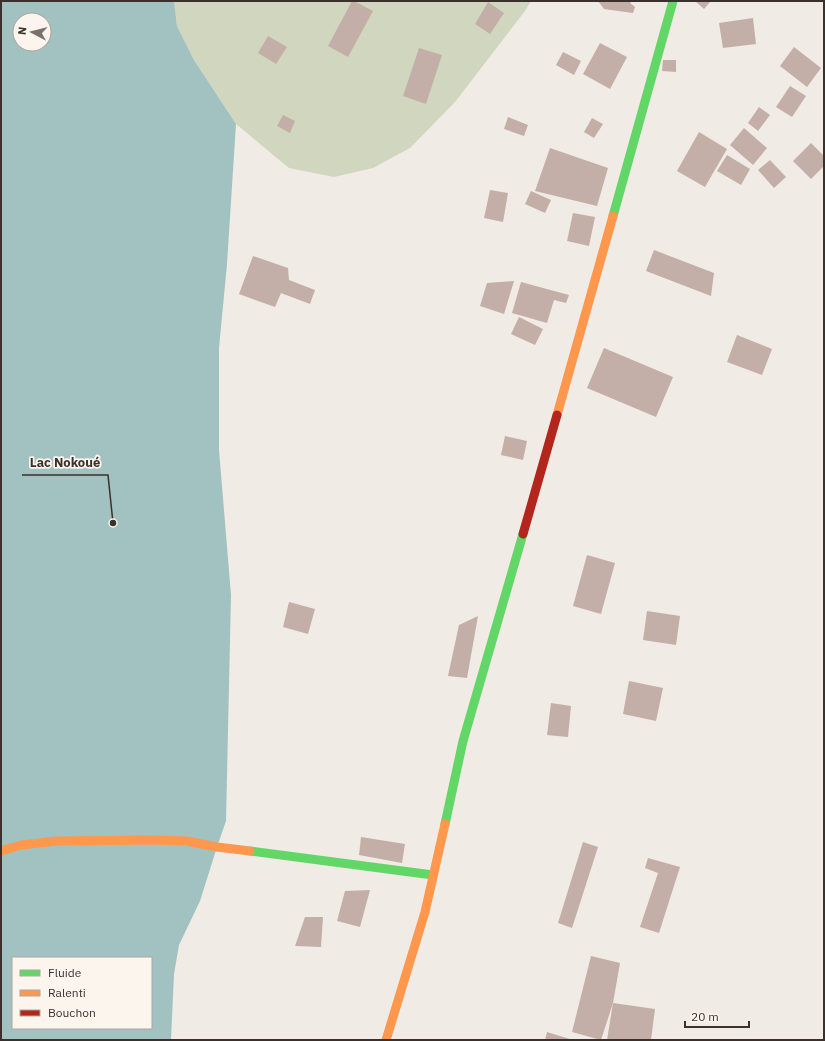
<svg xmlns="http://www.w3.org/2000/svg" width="825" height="1041" font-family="'IBM Plex Sans',sans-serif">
<rect width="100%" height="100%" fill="#f0ebe5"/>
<polygon fill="#d1d6bf" points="174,1 531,1 525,11 455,102 410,148 373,168 334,177 289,168 236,124 194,60 177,26"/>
<path fill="#a1c2c1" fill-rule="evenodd" d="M 1,1 L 174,1 L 177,26 L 194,60 L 236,124 L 227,264 L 219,348 L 219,450 L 231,595 L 226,821 L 217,847 L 200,901 L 179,945 L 174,974 L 171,1040 L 1,1040 ZM 20,20 L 44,20 L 44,44 L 20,44 ZM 13,958 L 151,958 L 151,1028 L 13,1028 Z"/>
<g fill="#c3afa7">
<polygon points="352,1 354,1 373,11 348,57 328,46"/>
<polygon points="598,1 632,1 630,3 635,7 633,13 604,9"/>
<polygon points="695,1 711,1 704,9"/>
<polygon points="488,2 504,13 490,34 475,24"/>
<polygon points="753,18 756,44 723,48 719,23"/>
<polygon points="268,36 287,47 276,64 258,53"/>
<polygon points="600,43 627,57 610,89 583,74"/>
<polygon points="794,47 821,68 807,87 780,66"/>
<polygon points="419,48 442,55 426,104 403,96"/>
<polygon points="563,52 581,61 574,75 556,65"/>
<polygon points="663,60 676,60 676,72 662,71"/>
<polygon points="790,86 806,96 792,117 776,107"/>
<polygon points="759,107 770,115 758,131 748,123"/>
<polygon points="283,115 295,121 290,133 277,126"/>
<polygon points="508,117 528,125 524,136 504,129"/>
<polygon points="592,118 603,124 594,138 584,132"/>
<polygon points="744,128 767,148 753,165 730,145"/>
<polygon points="699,132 727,149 705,187 677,171"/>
<polygon points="811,143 824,156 824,166 811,179 793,161"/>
<polygon points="550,148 608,168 597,206 535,191"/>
<polygon points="727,155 750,169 741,185 717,171"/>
<polygon points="770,160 786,177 774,188 758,170"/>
<polygon points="490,190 508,193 503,222 484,218"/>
<polygon points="531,191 551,200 545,213 525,204"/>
<polygon points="573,213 595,217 589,246 567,241"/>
<polygon points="654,250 714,273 711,296 646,271"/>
<polygon points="253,256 288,268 289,280 315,290 310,304 281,293 275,307 239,294"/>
<polygon points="514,281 504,314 480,306 487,283"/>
<polygon points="521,282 569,295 566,303 554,300 547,323 512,313"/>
<polygon points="519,317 543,329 535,345 511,334"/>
<polygon points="737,335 772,349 762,375 727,362"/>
<polygon points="604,348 673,377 656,417 587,388"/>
<polygon points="505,436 527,441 523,460 501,455"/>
<polygon points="587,555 615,563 601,614 573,606"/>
<polygon points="289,602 315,609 308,634 283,627"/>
<polygon points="647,611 680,616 676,645 643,640"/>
<polygon points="478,616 467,678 448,676 459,625"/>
<polygon points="629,681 663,688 656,721 623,714"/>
<polygon points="551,703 571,706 568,737 547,735"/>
<polygon points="361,837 405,844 402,863 359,855"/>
<polygon points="583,842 598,847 572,928 558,923"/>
<polygon points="648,858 680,867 659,933 640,927 658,873 645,868"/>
<polygon points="370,890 360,927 337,921 345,891"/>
<polygon points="305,917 323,917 321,947 295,946"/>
<polygon points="591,956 620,963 613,1003 601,1040 572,1032"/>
<polygon points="613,1003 655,1009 651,1040 607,1040"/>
<polygon points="547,1032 573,1040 545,1040"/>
</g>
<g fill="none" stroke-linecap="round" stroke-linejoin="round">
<g stroke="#63d668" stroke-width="9">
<polyline points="613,216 673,1"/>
<polyline points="445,824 463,741 523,534"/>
<polyline points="250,851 433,875"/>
</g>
<g stroke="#ff974d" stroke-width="9">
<polyline points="557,415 613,216"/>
<polyline points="1,851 21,845 56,841 156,840 187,841 217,847 250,851"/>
<polyline points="386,1040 425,912 445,824"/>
</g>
<polyline stroke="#b3261e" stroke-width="9" points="523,534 557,415"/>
</g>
<path fill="none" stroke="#3b302b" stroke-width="1.5" d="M113 523L108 475H22"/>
<circle fill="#3b302b" stroke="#fbf5ee" stroke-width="1.5" cx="113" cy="523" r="4"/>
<g font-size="13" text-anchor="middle" font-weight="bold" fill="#3b302b" stroke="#fbf5ee" stroke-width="3.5" stroke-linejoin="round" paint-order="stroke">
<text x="65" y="467">Lac Nokoué</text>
</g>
<rect width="825" height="1041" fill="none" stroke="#3b302b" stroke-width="4"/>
<rect x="12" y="957" width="140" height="72" fill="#fbf5ee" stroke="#aea6a0"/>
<rect x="20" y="970" width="20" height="6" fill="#63d668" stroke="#aea6a0"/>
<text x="48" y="977" font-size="12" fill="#3b302b">Fluide</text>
<rect x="20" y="990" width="20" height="6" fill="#ff974d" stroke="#aea6a0"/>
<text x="48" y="997" font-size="12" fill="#3b302b">Ralenti</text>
<rect x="20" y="1010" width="20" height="6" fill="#b3261e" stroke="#aea6a0"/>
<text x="48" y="1017" font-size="12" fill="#3b302b">Bouchon</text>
<g transform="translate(32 32) rotate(277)"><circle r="19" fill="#fbf5ee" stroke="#aea6a0"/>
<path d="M0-3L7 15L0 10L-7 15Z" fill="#7a716c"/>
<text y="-6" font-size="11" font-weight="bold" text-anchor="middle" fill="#3b302b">N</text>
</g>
<path d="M685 1021v6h64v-6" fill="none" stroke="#3b302b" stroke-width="2"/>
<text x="691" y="1021" font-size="12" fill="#3b302b" stroke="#fbf5ee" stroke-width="3" paint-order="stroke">20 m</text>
</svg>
